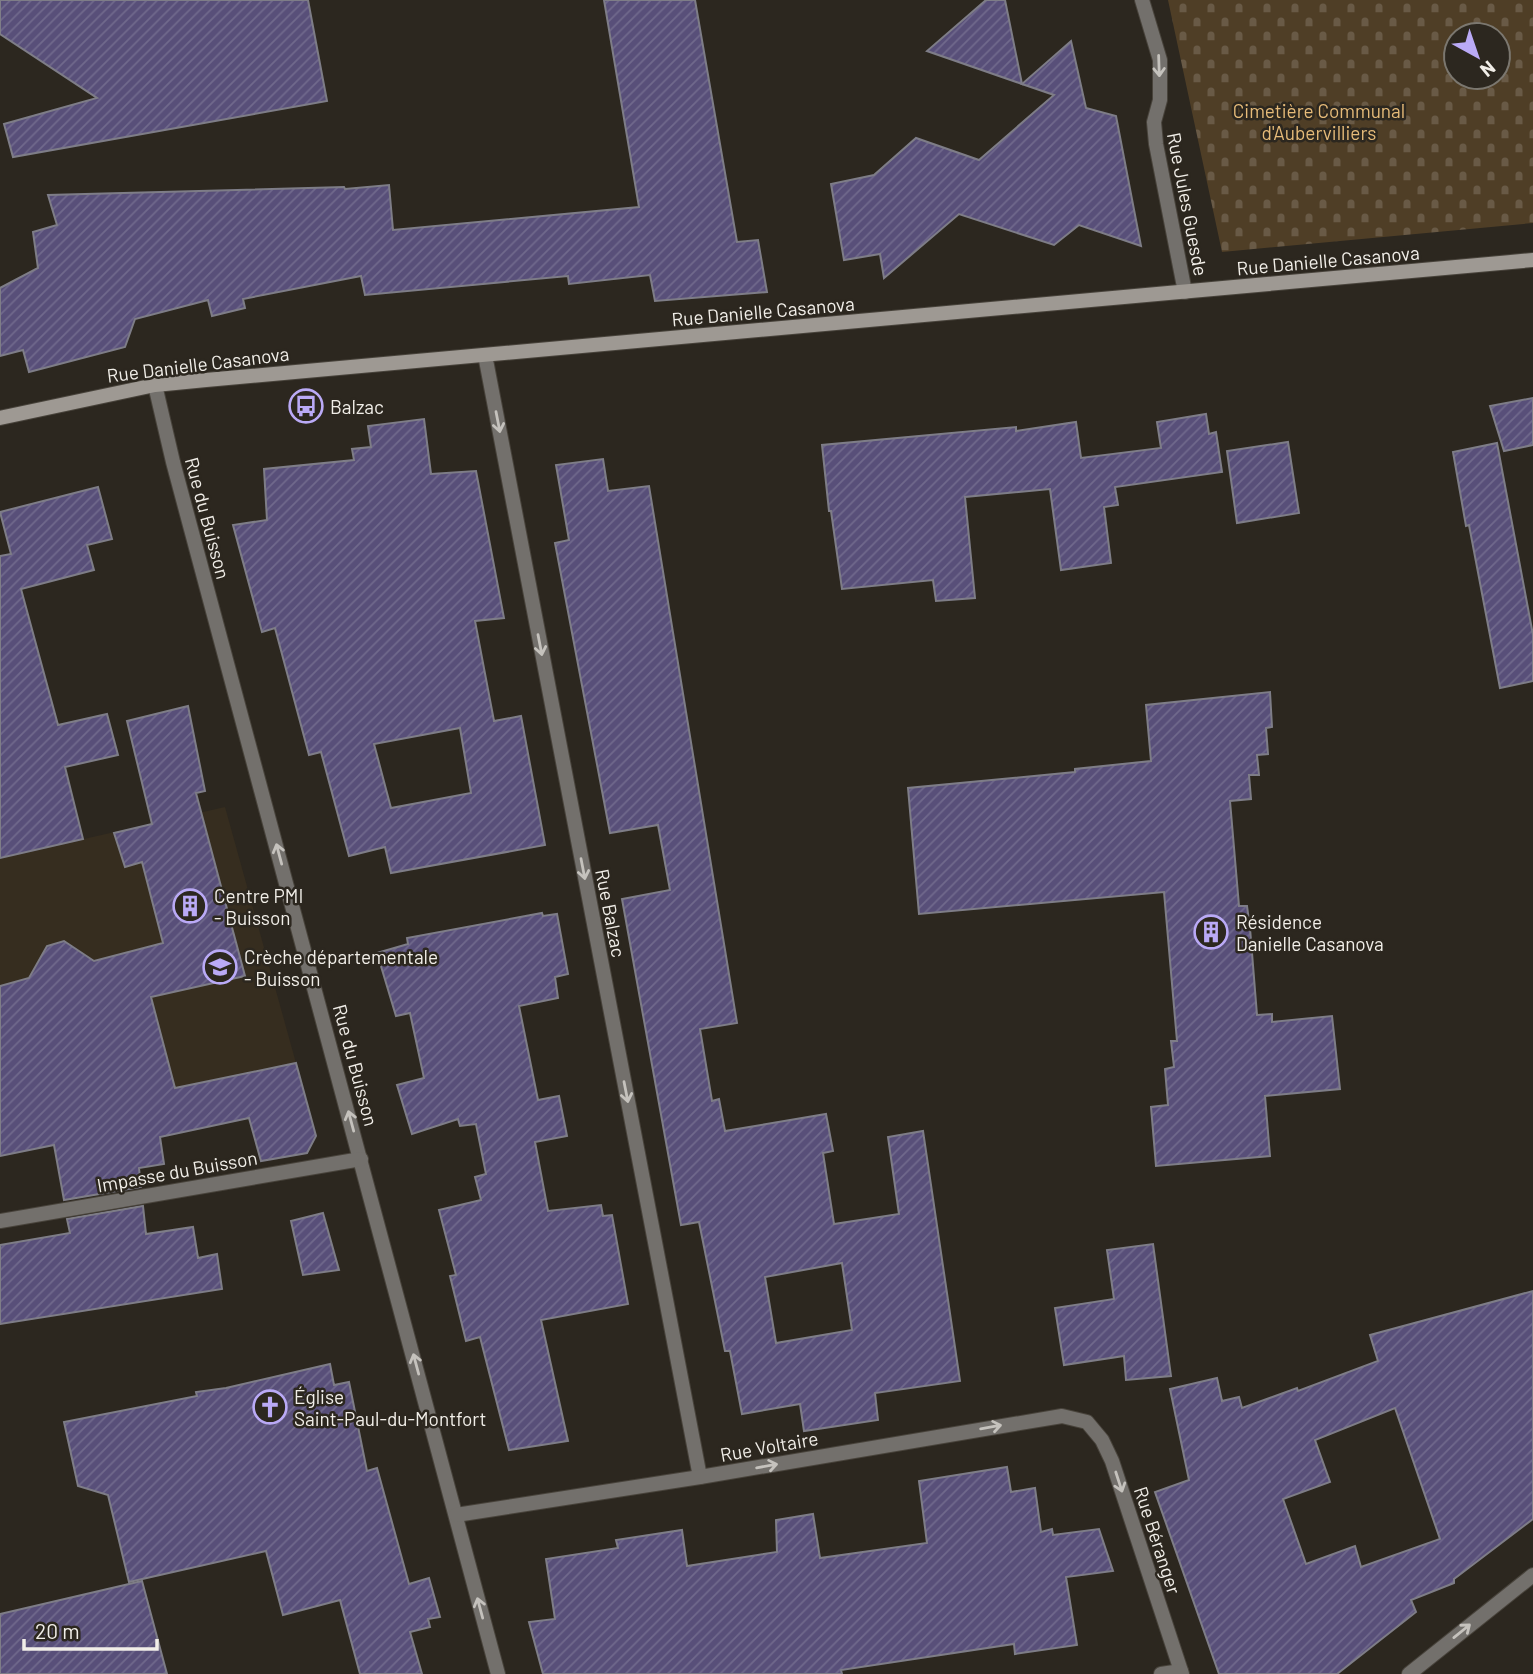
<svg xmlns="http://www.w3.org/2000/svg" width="1533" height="1674" font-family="Barlow,sans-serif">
<defs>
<pattern id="cemetery-stones" width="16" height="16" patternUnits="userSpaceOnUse" patternTransform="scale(1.75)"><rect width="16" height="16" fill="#4f3e26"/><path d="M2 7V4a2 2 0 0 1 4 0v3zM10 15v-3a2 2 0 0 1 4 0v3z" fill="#695a46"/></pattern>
<pattern id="building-hatch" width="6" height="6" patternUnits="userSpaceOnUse" patternTransform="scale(1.75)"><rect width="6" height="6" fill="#584f79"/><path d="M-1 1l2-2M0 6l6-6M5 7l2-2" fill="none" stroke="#70698c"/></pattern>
</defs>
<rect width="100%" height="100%" fill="#2c271f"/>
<polygon fill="#362d1f" points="225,807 296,1063 0,1123 0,858"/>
<path fill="url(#cemetery-stones)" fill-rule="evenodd" d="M 1168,0 L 1533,0 L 1533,223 L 1222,252 ZM 1456,35 L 1498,35 L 1498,77 L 1456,77 Z"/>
<g fill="url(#building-hatch)" stroke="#7e7d87" stroke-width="2" fill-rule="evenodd">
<polygon points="0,0 308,0 327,101 13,157 4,124 97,98 0,34"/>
<polygon points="604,0 695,0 737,242 758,240 767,292 655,301 650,275 569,284 568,276 365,295 361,276 243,299 245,308 212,316 208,300 135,319 125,347 29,372 23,350 0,356 0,288 38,268 33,232 57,225 48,195 344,187 345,189 389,185 393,230 639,207"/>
<polygon points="986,0 1005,0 1022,84 927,51"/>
<polygon points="1071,41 1086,108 1116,116 1141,246 1079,225 1054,245 959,214 884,278 880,254 844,260 831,184 874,175 916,138 979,160 1054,95 1022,84"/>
<polygon points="1533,398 1533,445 1504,451 1490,406"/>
<polygon points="1206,414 1209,434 1216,432 1222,472 1115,487 1118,505 1104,507 1111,563 1061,570 1050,489 965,497 975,598 936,601 933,580 842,589 831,511 829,511 822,445 1016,427 1016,431 1076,422 1081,458 1161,448 1157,422"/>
<path d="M 424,419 L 431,474 L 476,471 L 504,618 L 475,621 L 494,721 L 521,716 L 545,845 L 391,873 L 385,847 L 349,856 L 321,752 L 309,755 L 275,628 L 262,632 L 233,525 L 267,520 L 264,469 L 354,460 L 352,449 L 371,447 L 368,426 ZM 460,728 L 471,793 L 391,808 L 374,744 Z"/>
<polygon points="1288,442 1299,513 1237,523 1227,451"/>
<polygon points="1497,443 1533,635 1533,681 1500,688 1469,525 1466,526 1453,452"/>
<path d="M 603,459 L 608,491 L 649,486 L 737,1023 L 700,1029 L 712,1101 L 719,1099 L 725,1131 L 826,1114 L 833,1151 L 823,1153 L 834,1224 L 899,1214 L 888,1137 L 923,1131 L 960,1381 L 875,1393 L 878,1420 L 804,1431 L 800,1404 L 742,1414 L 730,1351 L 725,1351 L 699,1222 L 681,1225 L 622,899 L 670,890 L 658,825 L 610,833 L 555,543 L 569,540 L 556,465 ZM 842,1263 L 852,1330 L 776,1343 L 765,1277 Z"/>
<polygon points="98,487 112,539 87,545 94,570 21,589 58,725 107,714 118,755 65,767 83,839 0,858 0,556 11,554 0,512"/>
<polygon points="1270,692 1272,727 1266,728 1268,754 1257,755 1259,775 1249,775 1251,799 1230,801 1239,906 1247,906 1250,928 1257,1015 1272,1014 1272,1022 1332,1016 1340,1089 1265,1096 1270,1156 1156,1166 1151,1107 1168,1105 1165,1069 1174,1067 1171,1041 1177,1041 1164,892 919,914 908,788 1075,772 1075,769 1151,761 1146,705"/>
<polygon points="188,706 205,791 196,793 245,976 151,997 175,1088 296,1063 316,1136 307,1153 261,1161 249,1118 160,1137 164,1164 139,1168 141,1187 64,1200 54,1145 0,1156 0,986 29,978 47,946 64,941 94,961 163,943 142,862 125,867 114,833 152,824 127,721"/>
<polygon points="542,913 543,916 557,914 568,974 555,977 558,998 519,1006 538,1100 559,1096 567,1136 535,1142 548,1211 601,1205 603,1216 612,1215 628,1304 541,1320 568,1441 509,1450 480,1337 466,1341 450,1276 456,1275 439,1210 481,1200 475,1177 486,1174 476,1124 460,1126 458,1119 412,1134 397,1085 424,1078 410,1013 396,1016 377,953 408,944 407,938"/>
<polygon points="143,1206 146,1234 193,1227 198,1258 217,1254 222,1289 0,1324 0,1245 70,1233 67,1219"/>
<polygon points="323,1213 339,1270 303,1275 291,1221"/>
<polygon points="1153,1244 1171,1376 1126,1380 1124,1356 1064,1365 1055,1308 1114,1299 1107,1250"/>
<path d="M 1533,1291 L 1533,1519 L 1454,1579 L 1454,1583 L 1411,1600 L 1416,1612 L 1337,1674 L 1219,1674 L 1155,1492 L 1189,1480 L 1170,1389 L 1217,1378 L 1222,1401 L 1239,1397 L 1242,1408 L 1297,1388 L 1298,1391 L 1378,1361 L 1370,1335 ZM 1395,1408 L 1440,1539 L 1361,1567 L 1355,1546 L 1306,1564 L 1283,1499 L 1330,1482 L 1315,1440 Z"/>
<polygon points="330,1364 334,1385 349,1382 367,1471 377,1468 409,1584 429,1578 440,1617 428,1619 430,1627 410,1632 422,1674 360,1674 340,1600 283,1615 266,1551 129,1582 108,1495 78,1486 64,1422 197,1396 196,1392 226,1388"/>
<polygon points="1007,1467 1011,1492 1035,1488 1041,1532 1052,1529 1053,1535 1099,1529 1113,1571 1066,1577 1077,1645 1015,1654 1014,1644 841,1670 842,1674 543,1674 529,1622 555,1619 546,1559 618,1548 616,1540 682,1530 687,1566 777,1552 776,1520 813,1514 820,1558 927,1543 919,1481"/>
<polygon points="142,1581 167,1674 0,1674 0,1614"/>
</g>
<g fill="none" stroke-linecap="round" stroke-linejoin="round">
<defs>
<g id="minor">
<polyline points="1142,0 1160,60 1160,100 1154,122 1156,144 1185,292"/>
<polyline points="485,355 700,1477"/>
<polyline points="155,385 173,462 498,1674"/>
<polyline points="0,1221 361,1159"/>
<polyline points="456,1515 700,1477 1062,1416 1087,1422 1102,1440 1112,1461 1182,1674"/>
<polyline points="1161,1674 1181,1671"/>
<polyline points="1409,1674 1533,1575"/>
</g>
<polyline id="secondary" points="0,418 155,385 206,380 1533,260"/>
</defs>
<use href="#minor" stroke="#48433b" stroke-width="16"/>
<use href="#secondary" stroke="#48433b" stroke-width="16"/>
<use href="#minor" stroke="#73706c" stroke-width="14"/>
<use href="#secondary" stroke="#9e9993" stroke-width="14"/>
</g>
<defs><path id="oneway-shaft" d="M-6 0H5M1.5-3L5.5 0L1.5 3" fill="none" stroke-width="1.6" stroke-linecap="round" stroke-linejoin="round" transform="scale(1.75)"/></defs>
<g stroke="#c5c2bd">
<use href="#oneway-shaft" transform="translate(1159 66) rotate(88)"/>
<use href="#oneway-shaft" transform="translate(498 422) rotate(79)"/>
<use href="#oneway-shaft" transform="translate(540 645) rotate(79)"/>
<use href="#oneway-shaft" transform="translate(279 854) rotate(-105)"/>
<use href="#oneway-shaft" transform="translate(583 869) rotate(79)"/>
<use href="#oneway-shaft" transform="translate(626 1092) rotate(79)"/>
<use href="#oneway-shaft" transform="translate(351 1121) rotate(-105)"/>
<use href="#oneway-shaft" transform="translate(416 1364) rotate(-105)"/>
<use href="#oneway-shaft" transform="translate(991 1427) rotate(-10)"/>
<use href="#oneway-shaft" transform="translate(767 1466) rotate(-10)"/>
<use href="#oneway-shaft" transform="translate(1119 1482) rotate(72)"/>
<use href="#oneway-shaft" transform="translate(480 1608) rotate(-105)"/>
<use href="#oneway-shaft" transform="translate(1462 1631) rotate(-39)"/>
</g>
<defs>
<symbol id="bus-ring" viewBox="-11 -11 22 22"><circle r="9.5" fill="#2c271f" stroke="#baaaf6" stroke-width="1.5"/><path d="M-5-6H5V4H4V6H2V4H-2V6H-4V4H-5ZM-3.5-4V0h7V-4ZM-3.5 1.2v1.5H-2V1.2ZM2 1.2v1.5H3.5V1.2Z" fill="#baaaf6"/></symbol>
<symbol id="building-ring" viewBox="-11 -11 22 22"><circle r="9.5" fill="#2c271f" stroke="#baaaf6" stroke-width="1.5"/><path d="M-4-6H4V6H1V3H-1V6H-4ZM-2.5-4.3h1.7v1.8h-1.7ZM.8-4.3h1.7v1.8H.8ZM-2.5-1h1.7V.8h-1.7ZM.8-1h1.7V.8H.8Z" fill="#baaaf6"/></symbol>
<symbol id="school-ring" viewBox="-11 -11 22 22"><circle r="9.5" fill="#2c271f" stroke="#baaaf6" stroke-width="1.5"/><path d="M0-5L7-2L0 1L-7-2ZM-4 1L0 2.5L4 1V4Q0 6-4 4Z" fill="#baaaf6"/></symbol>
<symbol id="church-ring" viewBox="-11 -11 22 22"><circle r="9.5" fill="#2c271f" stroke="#baaaf6" stroke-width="1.5"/><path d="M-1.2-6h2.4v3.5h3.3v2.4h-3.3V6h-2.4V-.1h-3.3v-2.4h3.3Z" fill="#baaaf6"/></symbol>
</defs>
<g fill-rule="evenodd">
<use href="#bus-ring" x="287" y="387" width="38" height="38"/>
<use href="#building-ring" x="171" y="887" width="38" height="38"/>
<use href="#building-ring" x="1192" y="913" width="38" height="38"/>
<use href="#school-ring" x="201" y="948" width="38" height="38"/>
<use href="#church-ring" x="251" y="1388" width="38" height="38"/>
</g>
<g text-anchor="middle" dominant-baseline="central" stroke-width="5" stroke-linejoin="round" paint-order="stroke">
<g font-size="19" fill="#e6bb79" stroke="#2c271f">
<text x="1319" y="110">Cimetière Communal<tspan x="1319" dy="22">d'Aubervilliers</tspan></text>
</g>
<g font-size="19" fill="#f1eee8" stroke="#2c271f">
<text transform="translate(1188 204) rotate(79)">Rue Jules Guesde</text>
<text transform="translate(1328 260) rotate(-5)">Rue Danielle Casanova</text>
<text transform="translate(763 311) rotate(-5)">Rue Danielle Casanova</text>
<text transform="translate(198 364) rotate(-7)">Rue Danielle Casanova</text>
<text transform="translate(208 518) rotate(75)">Rue du Buisson</text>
<text transform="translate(611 913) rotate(79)">Rue Balzac</text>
<text transform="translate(356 1065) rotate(75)">Rue du Buisson</text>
<text transform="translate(177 1171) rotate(-10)">Impasse du Buisson</text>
<text transform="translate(769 1446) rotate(-10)">Rue Voltaire</text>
<text transform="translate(1158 1540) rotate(72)">Rue Béranger</text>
</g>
<g font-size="19" fill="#f1eee8" stroke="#2c271f" text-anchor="start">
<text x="330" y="406">Balzac</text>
<text x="214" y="895">Centre PMI<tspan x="214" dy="22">- Buisson</tspan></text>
<text x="1236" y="921">Résidence<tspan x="1236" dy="22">Danielle Casanova</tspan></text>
<text x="244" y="956">Crèche départementale<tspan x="244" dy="22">- Buisson</tspan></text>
<text x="294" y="1396">Église<tspan x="294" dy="22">Saint-Paul-du-Montfort</tspan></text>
</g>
</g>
<g transform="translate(1477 56) rotate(140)"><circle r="33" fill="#2c271f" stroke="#7b776f" stroke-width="2"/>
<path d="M0-5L12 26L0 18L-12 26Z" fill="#baaaf6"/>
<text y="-10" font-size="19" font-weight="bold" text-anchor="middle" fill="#f1eee8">N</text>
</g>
<path d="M24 1639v10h133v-10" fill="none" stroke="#f1eee8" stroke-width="3.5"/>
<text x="35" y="1639" font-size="21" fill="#f1eee8" stroke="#2c271f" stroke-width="5" paint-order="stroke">20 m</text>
</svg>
